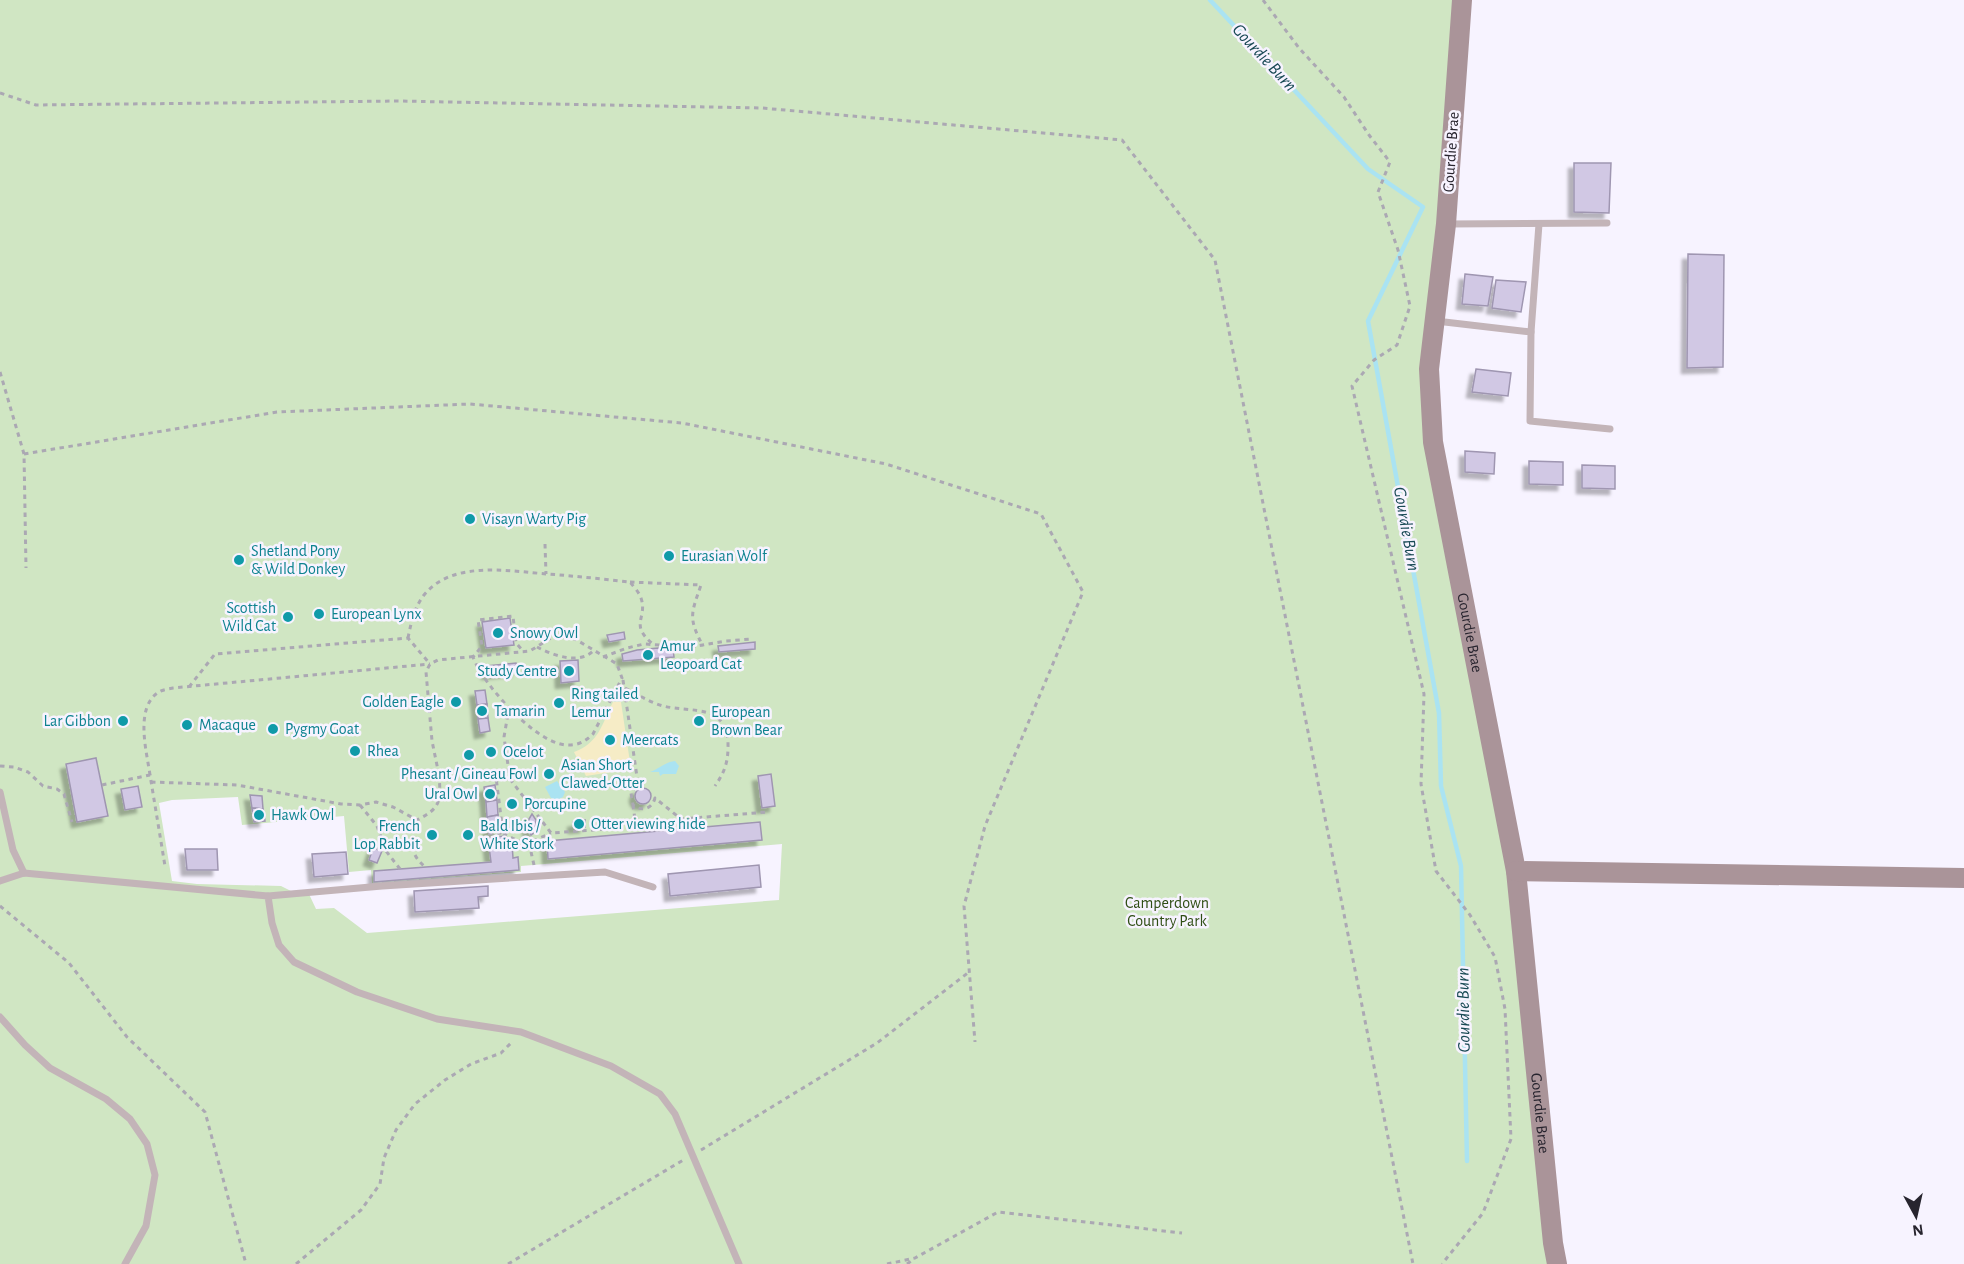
<svg xmlns="http://www.w3.org/2000/svg" width="1964" height="1264" font-family="'Alegreya Sans',sans-serif">
<defs>
<filter id="shadow"><feDropShadow dx="-5.5" dy="5.5" stdDeviation="1.5" flood-color="#0004"/></filter>
</defs>
<rect width="100%" height="100%" fill="#f7f3ff"/>
<path fill="#d0e6c3" fill-rule="evenodd" d="M 0,0 L 1454,0 L 1429,369 L 1516,871 L 1557,1264 L 0,1264 ZM 238,797 L 242,825 L 344,816 L 349,872 L 371,870 L 372,883 L 521,872 L 521,866 L 782,844 L 779,900 L 367,933 L 334,908 L 316,909 L 308,892 L 295,893 L 281,886 L 197,884 L 172,881 L 159,803 L 172,800 Z"/>
<path fill="#f6ecc6" d="M 613,702 L 621,702 L 631,769 L 586,776 L 574,752 C 599,743 602,724 613,702 Z"/>
<g fill="#aae3f2">
<path d="M 675,761 L 679,766 L 676,774 L 663,774 L 660,776 L 659,772 L 650,772 C 659,769 665,762 675,761 Z"/>
<polygon points="557,781 565,792 563,797 557,800 551,798 545,787"/>
</g>
<g fill="none" stroke-linecap="round" stroke-linejoin="round">
<polyline stroke="#aae3f2" stroke-width="4.5" points="1210,0 1368,169 1423,207 1368,321 1439,713 1441,786 1461,866 1467,1161"/>
</g>
<g fill="#d1c8e4" stroke="#9f96b1" stroke-width="1.5" filter="url(#shadow)">
<polygon points="1574,163 1611,163 1609,213 1574,212"/>
<polygon points="1688,254 1724,255 1723,367 1687,368"/>
<polygon points="1465,274 1493,277 1488,306 1462,304"/>
<polygon points="1496,280 1526,282 1521,312 1492,308"/>
<polygon points="1476,369 1511,373 1508,396 1472,392"/>
<polygon points="1465,451 1495,453 1494,474 1465,472"/>
<polygon points="1529,461 1563,462 1563,485 1529,484"/>
<polygon points="1582,465 1615,466 1615,489 1582,488"/>
<polygon points="510,618 514,645 486,648 482,622"/>
<polygon points="624,632 625,639 609,642 607,635"/>
<polygon points="755,642 755,649 719,652 718,646"/>
<polygon points="658,648 673,649 674,657 623,661 622,654 637,650"/>
<polygon points="578,660 579,681 561,683 560,661"/>
<polygon points="516,663 517,671 487,674 486,666"/>
<polygon points="485,690 487,704 477,705 475,691"/>
<polygon points="487,704 488,718 478,719 477,705"/>
<polygon points="488,718 490,731 480,733 478,719"/>
<polygon points="96,758 108,816 77,822 66,764"/>
<polygon points="771,774 775,806 762,808 758,776"/>
<polygon points="495,785 497,800 486,802 484,787"/>
<polygon points="138,786 142,807 125,810 121,789"/>
<circle cx="643" cy="796" r="8"/>
<polygon points="250,795 262,796 263,809 252,808"/>
<polygon points="497,800 498,815 487,817 486,802"/>
<polygon points="252,808 263,809 265,821 254,822"/>
<polygon points="532,814 536,820 535,832 531,835 528,829 529,819"/>
<polygon points="498,815 500,831 489,832 487,817"/>
<polygon points="585,820 585,827 574,828 573,822"/>
<polygon points="760,822 762,840 548,859 547,841"/>
<polygon points="504,836 512,843 513,858 518,857 519,870 374,882 374,871 491,862 488,838"/>
<polygon points="373,848 382,851 377,863 369,860"/>
<polygon points="185,849 217,849 218,870 187,870"/>
<polygon points="346,852 348,874 314,877 312,854"/>
<polygon points="759,865 761,887 670,896 668,874"/>
<polygon points="488,886 488,896 478,897 479,908 415,912 414,891"/>
</g>
<g fill="none" stroke-linecap="round" stroke-linejoin="round">
<g stroke="#aba8b3" stroke-width="3" stroke-dasharray="4.5 4.5" stroke-linecap="butt">
<polyline points="1263,0 1299,48 1344,97 1369,135 1390,162 1378,192 1398,250 1410,306 1397,345 1374,360 1352,386 1424,694 1421,784 1436,871 1470,915 1495,957 1505,1009 1511,1139 1483,1213 1442,1264"/>
<polyline points="0,93 36,105 397,101 762,108 1122,140 1215,260 1413,1264"/>
<polyline points="0,372 24,454 26,568"/>
<polyline points="24,454 277,412 470,404 682,423 886,464 1041,514 1083,592 985,826 964,906 975,1042"/>
<polyline points="545,544 546,574"/>
<path d="M 630,582 L 701,585 C 691,614 688,618 703,646"/>
<path d="M 408,638 C 411,623 414,608 424,595 C 452,560 509,571 547,574 C 575,576 602,579 630,582 C 633,586 639,592 641,598 C 648,619 628,624 654,645"/>
<path d="M 537,647 C 552,655 579,665 593,651"/>
<polyline points="603,657 627,648 644,644 691,647 726,641 752,639"/>
<path d="M 623,680 L 638,784 L 631,793 L 633,805 C 642,812 652,809 655,798 L 681,819 L 768,812"/>
<polyline points="189,687 215,654 408,638 430,664"/>
<path d="M 625,688 C 637,694 649,702 663,706 C 693,713 729,703 728,747 C 728,763 724,773 715,786"/>
<polyline points="0,766 14,767 28,772 43,786 57,789 64,794 72,822"/>
<path d="M 150,775 C 147,753 134,707 159,692 C 162,690 168,689 173,688 L 430,664"/>
<path d="M 439,775 L 432,741 L 426,672 L 430,664 L 438,660 L 530,651 L 554,636 L 575,639 L 617,664 L 622,678 L 593,734 C 565,763 531,728 509,709"/>
<polyline points="510,779 551,833 636,827 633,805"/>
<path d="M 151,782 L 237,785 L 341,804 L 360,805 L 376,802 L 393,807 L 417,820 C 441,808 441,801 439,775 L 510,779 L 504,737 L 509,708 C 495,692 481,677 473,657 L 482,646 L 478,620 L 513,616 L 516,643 L 524,652"/>
<polyline points="102,785 150,775 165,866"/>
<polyline points="360,805 377,826 386,851 400,869"/>
<path d="M 417,820 C 411,841 408,852 425,867"/>
<polyline points="503,833 514,839 529,843"/>
<polyline points="488,834 503,833 496,777"/>
<polyline points="378,850 382,841"/>
<polyline points="534,865 529,843 551,833"/>
<polyline points="0,906 69,963 127,1037 205,1112 246,1264"/>
<polyline points="701,1150 877,1043 969,972"/>
<polyline points="296,1264 361,1210 380,1184 384,1158 396,1130 415,1104 445,1080 471,1064 501,1053 512,1042"/>
<polyline points="508,1264 685,1159"/>
<polyline points="887,1264 915,1258 998,1212 1182,1233"/>
<polyline points="907,1264 914,1259"/>
</g>
<g stroke="#c3b4b8" stroke-width="7">
<polyline points="1448,224 1607,223"/>
<polyline points="1436,321 1531,332 1530,421 1610,429"/>
<polyline points="1531,332 1539,224"/>
<polyline points="0,792 13,850 24,873"/>
<polyline points="0,881 24,873 268,896 272,923 279,945 294,962 357,992 437,1019 521,1032 611,1066 660,1094 675,1114 739,1264"/>
<polyline points="268,896 382,886 605,872 653,887"/>
<polyline points="0,1017 25,1045 50,1068 106,1099 130,1119 147,1144 155,1175 146,1226 125,1264"/>
</g>
<g stroke="#aa9499" stroke-width="20">
<path id="s1" d="M 1462,0 L 1446,224 L 1429,369 L 1433,442 L 1516,871 L 1553,1243 L 1557,1264"/>
<polyline points="1516,871 1964,878"/>
</g>
</g>
<g fill="#0f9aa8" stroke="#f7f3ff" stroke-width="2">
<circle cx="470" cy="519" r="6"/>
<circle cx="669" cy="556" r="6"/>
<circle cx="239" cy="560" r="6"/>
<circle cx="319" cy="614" r="6"/>
<circle cx="288" cy="617" r="6"/>
<circle cx="498" cy="633" r="6"/>
<circle cx="648" cy="655" r="6"/>
<circle cx="569" cy="671" r="6"/>
<circle cx="456" cy="702" r="6"/>
<circle cx="559" cy="703" r="6"/>
<circle cx="482" cy="711" r="6"/>
<circle cx="123" cy="721" r="6"/>
<circle cx="699" cy="721" r="6"/>
<circle cx="187" cy="725" r="6"/>
<circle cx="273" cy="729" r="6"/>
<circle cx="610" cy="740" r="6"/>
<circle cx="355" cy="751" r="6"/>
<circle cx="491" cy="752" r="6"/>
<circle cx="469" cy="755" r="6"/>
<circle cx="549" cy="774" r="6"/>
<circle cx="490" cy="794" r="6"/>
<circle cx="512" cy="804" r="6"/>
<circle cx="259" cy="815" r="6"/>
<circle cx="579" cy="824" r="6"/>
<circle cx="432" cy="835" r="6"/>
<circle cx="468" cy="835" r="6"/>
</g>
<g text-anchor="middle" dominant-baseline="central" stroke-width="5" stroke-linejoin="round" paint-order="stroke">
<g font-size="16" fill="#27242e" stroke="#f7f3ff">
<text transform="translate(1451 152) rotate(-86)">Gourdie Brae</text>
<text stroke="none"><textPath href="#s1" startOffset="638">Gourdie Brae</textPath></text>
<text stroke="none"><textPath href="#s1" startOffset="1124">Gourdie Brae</textPath></text>
</g>
<g font-size="16" fill="#0d838f" stroke="#f7f3ff" text-anchor="start">
<text x="482" y="519">Visayn Warty Pig</text>
<text x="251" y="551">Shetland Pony<tspan x="251" dy="18">&amp; Wild Donkey</tspan></text>
<text x="681" y="556">Eurasian Wolf</text>
<text x="276" y="608" text-anchor="end">Scottish<tspan x="276" dy="18">Wild Cat</tspan></text>
<text x="331" y="614">European Lynx</text>
<text x="510" y="633">Snowy Owl</text>
<text x="660" y="646">Amur<tspan x="660" dy="18">Leopoard Cat</tspan></text>
<text x="557" y="671" text-anchor="end">Study Centre</text>
<text x="571" y="694">Ring tailed<tspan x="571" dy="18">Lemur</tspan></text>
<text x="444" y="702" text-anchor="end">Golden Eagle</text>
<text x="494" y="711">Tamarin</text>
<text x="711" y="712">European<tspan x="711" dy="18">Brown Bear</tspan></text>
<text x="111" y="721" text-anchor="end">Lar Gibbon</text>
<text x="199" y="725">Macaque</text>
<text x="285" y="729">Pygmy Goat</text>
<text x="622" y="740">Meercats</text>
<text x="367" y="751">Rhea</text>
<text x="503" y="752">Ocelot</text>
<text x="561" y="765">Asian Short<tspan x="561" dy="18">Clawed-Otter</tspan></text>
<text x="469" y="774" text-anchor="middle">Phesant / Gineau Fowl</text>
<text x="478" y="794" text-anchor="end">Ural Owl</text>
<text x="524" y="804">Porcupine</text>
<text x="271" y="815">Hawk Owl</text>
<text x="591" y="824">Otter viewing hide</text>
<text x="420" y="826" text-anchor="end">French<tspan x="420" dy="18">Lop Rabbit</tspan></text>
<text x="480" y="826">Bald Ibis /<tspan x="480" dy="18">White Stork</tspan></text>
</g>
<g font-size="16" fill="#2f4e14" stroke="#f7f3ff">
<text x="1167" y="903">Camperdown<tspan x="1167" dy="18">Country Park</tspan></text>
</g>
<g font-size="18" font-style="italic" fill="#184954" stroke="#f7f3ff">
<text transform="translate(1264 58) rotate(47)">Gourdie Burn</text>
<text transform="translate(1406 529) rotate(80)">Gourdie Burn</text>
<text transform="translate(1464 1010) rotate(-91)">Gourdie Burn</text>
</g>
</g>
<g transform="translate(1916 1216) rotate(172)" stroke="#f7f3ff" stroke-width="4.5" paint-order="stroke">
<path d="M0-4.5L10 22L0 15L-10 22Z" fill="#27242e"/>
<text y="-9" font-size="16" font-weight="bold" text-anchor="middle" fill="#27242e">N</text>
</g>
</svg>
